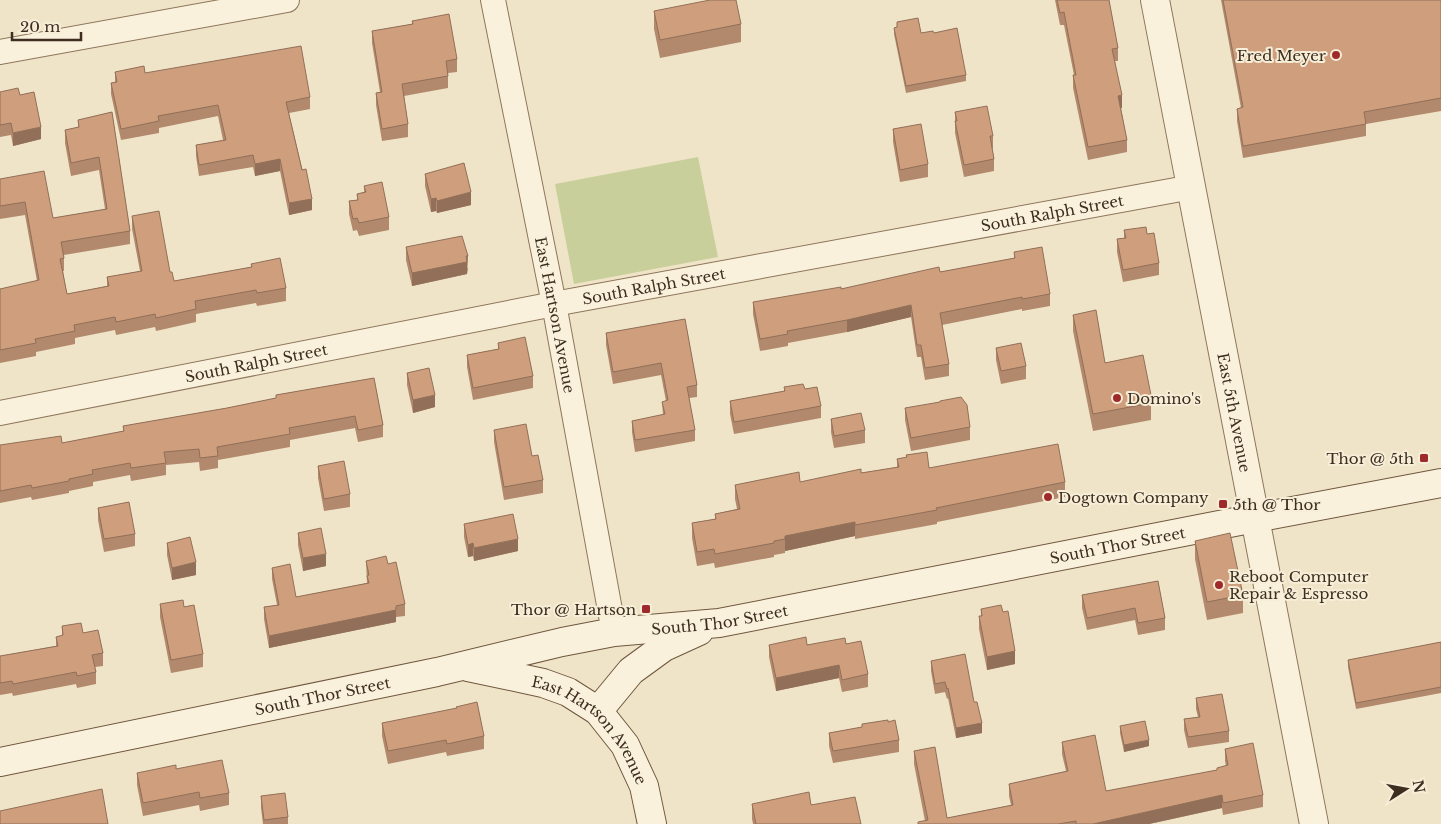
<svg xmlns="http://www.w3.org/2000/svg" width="1441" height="824" font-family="'Libre Baskerville',serif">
<rect width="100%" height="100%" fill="#f0e4c8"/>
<polygon fill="#c9cf9b" points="698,157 718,257 574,284 555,184"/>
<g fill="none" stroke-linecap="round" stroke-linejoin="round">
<defs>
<g id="minor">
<path id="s1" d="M 493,0 L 554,304 L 614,632"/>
<polyline points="0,52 287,0"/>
<path id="s2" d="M 0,413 L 554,304 L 1192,187"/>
</g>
<g id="tertiary">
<path id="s3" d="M 1155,0 L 1314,824"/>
</g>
<g id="secondary">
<path id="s4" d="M 468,667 L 543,683 L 568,692 L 598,711 L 625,745 L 644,786 L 652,824"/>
<polyline points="598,711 631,671 664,647 699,631"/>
<path id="s5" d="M 0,762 L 437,672 L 562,642 L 614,632 L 719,623 L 1255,518 L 1441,483"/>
</g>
</defs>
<use href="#minor" stroke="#8d765c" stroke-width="26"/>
<use href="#tertiary" stroke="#8d765c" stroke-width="30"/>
<use href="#secondary" stroke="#6f573f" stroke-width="30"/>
<use href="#minor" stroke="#faf1dc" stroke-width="24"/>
<use href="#tertiary" stroke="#faf1dc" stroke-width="28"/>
<use href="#secondary" stroke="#faf1dc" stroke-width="28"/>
</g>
<g fill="#b2896c">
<polygon points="1055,0 1109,0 1118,48 1118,61 1115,61 1122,108 1121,108 1127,140 1127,152 1088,160 1073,88 1073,75 1074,75 1064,25 1060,25"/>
<polygon points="1221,0 1441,0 1441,111 1366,124 1366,136 1243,158 1237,121 1237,109 1241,108"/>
<polygon points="654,11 741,24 741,42 660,58 654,29"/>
<polygon points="412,21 457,59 457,72 448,73 448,88 404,96 408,124 408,137 382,141 376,105 376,93 380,92 372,43 372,31 412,24"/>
<polygon points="897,22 921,33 934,33 966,75 966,81 906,93 894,34 894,28 897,27"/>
<polygon points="115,72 145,73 310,97 310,109 289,113 312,210 289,215 280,171 255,176 253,167 199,176 196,156 196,145 223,140 218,116 159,128 159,133 121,140 111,94 111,83 115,82"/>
<polygon points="0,92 20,95 41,139 13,146 11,135 0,137"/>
<polygon points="112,112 130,231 130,244 64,255 64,271 63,271 67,294 107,286 107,277 140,271 132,229 132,216 170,272 174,281 251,267 251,264 286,288 286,301 257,306 256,303 196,314 196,322 156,331 155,327 116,335 115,330 75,338 75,344 36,352 36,356 0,363 0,289 37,281 25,215 0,219 0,179 53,218 105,209 99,170 71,176 65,143 65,130 78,127 78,120"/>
<polygon points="955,112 993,136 993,148 992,148 994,159 994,171 964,177 955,133"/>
<polygon points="893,129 928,164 928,177 900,182 893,142"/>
<polygon points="425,174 471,205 437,213 436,211 431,212 425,186"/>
<polygon points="364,186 389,217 389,230 359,236 357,230 353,231 349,214 349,201 357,200 357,194 364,192"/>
<polygon points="1124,230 1147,234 1159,263 1159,275 1123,282 1117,252 1117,239 1124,238"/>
<polygon points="406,247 468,268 467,274 412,286 406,260"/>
<polygon points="1014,252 1050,294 1050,306 1022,311 1022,309 942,325 949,364 949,376 925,380 921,357 917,357 911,317 847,332 788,343 788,346 760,351 753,314 753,302 841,289 940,272 1014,258"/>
<polygon points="1073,315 1105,363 1151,395 1151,420 1093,431 1073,331"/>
<polygon points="685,319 697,385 697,397 689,398 695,430 695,441 635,452 632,432 632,421 663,415 662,402 666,401 661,375 613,384 606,345 606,333"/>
<polygon points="498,343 533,376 533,388 473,400 467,367 467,355 498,349"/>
<polygon points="996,348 1026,366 1026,379 1001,384 996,360"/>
<polygon points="407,373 435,407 413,413 407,385"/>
<polygon points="374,378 383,425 383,437 358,442 355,428 290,440 290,447 218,460 218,468 200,471 199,462 166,465 166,475 131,481 130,475 93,482 93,486 69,491 69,493 32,500 31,497 0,503 0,445 62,443 123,431 123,426 227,408 276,398 276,395"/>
<polygon points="784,387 805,389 821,406 821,418 734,434 730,414 730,401 784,391"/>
<polygon points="905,408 970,427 970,440 911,451 905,420"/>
<polygon points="831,419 865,430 865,443 834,448 831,432"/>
<polygon points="494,430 532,456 543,480 543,493 504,500 494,442"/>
<polygon points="906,455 929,468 1065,482 1065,497 937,522 937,524 855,539 855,536 785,551 785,553 774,555 774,557 715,568 714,563 697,566 692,538 692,523 715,519 715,514 737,509 735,499 735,485 800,482 861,473 897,467 897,459 906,458"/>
<polygon points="318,466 350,494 350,507 324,511 318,478"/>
<polygon points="98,508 135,534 135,546 104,552 98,520"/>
<polygon points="464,524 518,551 474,561 473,556 468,557 464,537"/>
<polygon points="298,533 326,566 303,571 298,545"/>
<polygon points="1195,541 1243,595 1243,613 1207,620 1195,559"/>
<polygon points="167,543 196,575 172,580 167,555"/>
<polygon points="366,561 388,564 405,604 405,616 396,617 396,622 269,648 264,619 264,607 277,605 272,579 272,568 296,597 367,583"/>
<polygon points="1158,581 1165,618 1165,630 1138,635 1135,620 1087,630 1082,608 1082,595"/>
<polygon points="160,604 184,607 203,654 203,667 171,673 160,617"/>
<polygon points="981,609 1015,664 987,670 979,629 979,616 981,616"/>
<polygon points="62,626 83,633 103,653 103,666 95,667 96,672 96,684 77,688 76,684 13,696 12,693 0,695 0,656 56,646 56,637 62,636"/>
<polygon points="1441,642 1441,693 1356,709 1348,667 1348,660"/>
<polygon points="846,644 868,674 868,687 842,692 839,678 776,691 769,657 769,645"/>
<polygon points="931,661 974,702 982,733 956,738 948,698 947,699 945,692 935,694 931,671"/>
<polygon points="1196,698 1229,731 1229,742 1188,748 1184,730 1184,719 1198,717 1196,709"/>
<polygon points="382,723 484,736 484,749 447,756 446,752 388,764 382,736"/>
<polygon points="862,724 899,740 899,752 833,763 829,746 829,733 862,727"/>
<polygon points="1120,726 1149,746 1124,752 1120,733"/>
<polygon points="1062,742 1106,791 1217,770 1217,768 1226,766 1225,761 1225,749 1263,795 1263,807 1223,815 1222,808 1149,824 918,824 925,821 914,764 914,751 947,818 1011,805 1009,796 1009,784 1066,771 1062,754"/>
<polygon points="176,769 229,793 229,805 200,811 199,805 143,816 137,785 137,773"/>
<polygon points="261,796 288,817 288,824 263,824 261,808"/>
<polygon points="752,804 811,805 861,824 753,824 752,819"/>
</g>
<g fill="#916f58">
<polygon points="1122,95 1122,108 1118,108 1118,96"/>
<polygon points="41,127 41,139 13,146 13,133"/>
<polygon points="280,159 280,171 255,176 255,164"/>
<polygon points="471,192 471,205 437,213 437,201"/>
<polygon points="436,198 436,211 431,212 431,199"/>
<polygon points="312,199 312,210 289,215 289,203"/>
<polygon points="468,256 467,274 412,286 412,273"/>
<polygon points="911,305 911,317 847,332 847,320"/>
<polygon points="435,395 435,407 413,413 413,400"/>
<polygon points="855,522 855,536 785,551 785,536"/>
<polygon points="518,539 518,551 474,561 474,548"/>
<polygon points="473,543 473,556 468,557 468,545"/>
<polygon points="326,554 326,566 303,571 303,558"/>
<polygon points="196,562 196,575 172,580 172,568"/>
<polygon points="396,610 396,622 269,648 269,636"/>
<polygon points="1015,651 1015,664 987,670 987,657"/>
<polygon points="839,665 839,678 776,691 776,678"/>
<polygon points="982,723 982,733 956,738 956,728"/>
<polygon points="1149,740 1149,746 1124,752 1124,745"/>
<polygon points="1222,795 1222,808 1149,824 1093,824"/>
</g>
<g fill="#cf9f7d" stroke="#916f58">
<polygon points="710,0 736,0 741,24 660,40 654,11"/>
<polygon points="1057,0 1109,0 1118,48 1112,49 1122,95 1118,96 1127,140 1088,147 1073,75 1076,75 1064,12 1060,13"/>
<polygon points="1223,0 1441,0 1441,98 1364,112 1366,124 1243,146 1237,109 1243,107"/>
<polygon points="449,14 457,59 446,61 448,76 402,84 408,124 382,129 376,93 382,92 372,31 413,24 412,21"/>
<polygon points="918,18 921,33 933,31 934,33 957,28 966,75 906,86 894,28 897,27 897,22"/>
<polygon points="301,46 310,97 286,102 302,170 306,169 312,199 289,203 280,159 255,164 253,155 199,165 196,145 226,140 218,105 158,116 159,121 121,129 111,83 117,82 115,72 144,66 145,73"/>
<polygon points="18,88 20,95 34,92 41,127 13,133 11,123 0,125 0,92"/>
<polygon points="987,106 993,136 990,136 994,159 964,165 955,121 957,121 955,112"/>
<polygon points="112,112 130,231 61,242 64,258 60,259 67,294 109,286 107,277 142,271 132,216 159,211 170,272 172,272 174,281 252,267 251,264 280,258 286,288 257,293 256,290 195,301 196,309 156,318 155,314 116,322 115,317 74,325 75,331 35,339 36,343 0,350 0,289 39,280 25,202 0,206 0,179 44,171 53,218 107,209 99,157 71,163 65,130 79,127 78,120"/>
<polygon points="921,124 928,164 900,170 893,129"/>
<polygon points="464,163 471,192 437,201 436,198 431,199 425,174"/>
<polygon points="382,182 389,217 359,223 357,218 353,219 349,201 358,200 357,194 366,192 364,186"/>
<polygon points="1146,227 1147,234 1154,233 1159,263 1123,270 1117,239 1126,238 1124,230"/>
<polygon points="462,236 468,256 466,256 467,262 412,273 406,247"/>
<polygon points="1042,247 1050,294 1022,299 1022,297 940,313 949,364 925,368 921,345 917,345 911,305 847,320 787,331 788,334 760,339 753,302 841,287 841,289 939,267 940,272 1015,258 1014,252"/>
<polygon points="1096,310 1105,363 1143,355 1151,395 1149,396 1151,403 1093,414 1073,315"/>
<polygon points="685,319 697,385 687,387 695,430 635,440 632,421 665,414 662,402 668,400 661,363 613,372 606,333"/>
<polygon points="525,337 533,376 473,388 467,355 499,349 498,343"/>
<polygon points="1021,343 1026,366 1001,371 996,348"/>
<polygon points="429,368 435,395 413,400 407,373"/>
<polygon points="374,378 383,425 358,430 355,416 289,428 290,434 217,447 218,456 200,458 199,449 164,452 166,463 131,468 130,463 92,470 93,474 69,479 69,481 32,488 31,485 0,491 0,445 61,436 62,443 124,431 123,426 227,408 276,398 276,395"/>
<polygon points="803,384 805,389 817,387 821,406 734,422 730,401 785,391 784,387"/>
<polygon points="961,397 967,405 970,427 911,438 905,408 940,402 940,401"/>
<polygon points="861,413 865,430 834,436 831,419"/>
<polygon points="526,424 532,456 538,455 543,480 504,487 494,430"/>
<polygon points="1058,444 1065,482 936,508 937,510 855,525 855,522 785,536 785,539 774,541 774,543 715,554 714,549 697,552 692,523 716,519 715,514 740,509 735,485 799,472 800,482 861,469 861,473 899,467 897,459 907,457 906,455 927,452 929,468"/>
<polygon points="344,461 350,494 324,499 318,466"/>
<polygon points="129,502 135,534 104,539 98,508"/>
<polygon points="513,514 518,539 474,548 473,543 468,545 464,524"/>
<polygon points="321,528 326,554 303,558 298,533"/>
<polygon points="1230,533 1243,595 1207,602 1195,541"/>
<polygon points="190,537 196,562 172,568 167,543"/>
<polygon points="386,556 388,564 396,562 405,604 396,606 396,610 269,636 264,607 279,605 272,568 290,564 296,597 369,583 367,576 369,575 366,561"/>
<polygon points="1158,581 1165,618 1138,623 1135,608 1087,618 1082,595"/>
<polygon points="183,600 184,607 194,605 203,654 171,660 160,604"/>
<polygon points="1001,605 1003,612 1008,611 1015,651 987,657 979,616 982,616 981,609"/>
<polygon points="81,623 83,633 98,630 103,653 92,655 96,672 77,676 76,672 13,684 12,681 0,683 0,656 58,646 56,637 63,635 62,626"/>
<polygon points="806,637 807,645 845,638 846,644 861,641 868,674 842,680 839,665 776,678 769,645"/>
<polygon points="1441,642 1441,687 1356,703 1348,660"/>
<polygon points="965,654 974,702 977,702 982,723 956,728 948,688 947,689 945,682 935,684 931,661"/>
<polygon points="1222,694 1229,731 1188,737 1184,719 1200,717 1196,698"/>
<polygon points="477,702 484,736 447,744 446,740 388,751 382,723 457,708 456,707"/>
<polygon points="888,720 888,722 895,720 899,740 833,751 829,733 862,727 862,724"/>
<polygon points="1145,721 1149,740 1124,745 1120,726"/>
<polygon points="1095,735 1106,791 1217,770 1217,768 1228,765 1225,749 1253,743 1263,795 1223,803 1222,795 1093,824 1076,824 1076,821 1058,824 918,824 918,822 928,820 914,751 935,747 947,818 1013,805 1009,784 1068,771 1062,742"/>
<polygon points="222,760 229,793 200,798 199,792 143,803 137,773 176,765 176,769"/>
<polygon points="102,789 108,824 0,824 0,811"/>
<polygon points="809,792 811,805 855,797 861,824 756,824 752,804"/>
<polygon points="285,793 288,817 264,820 261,796"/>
</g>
<g fill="#9e2a2b" stroke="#f7eed8" stroke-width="2">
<circle cx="1336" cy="55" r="5"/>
<circle cx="1117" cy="398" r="5"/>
<rect x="1419" y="453" width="10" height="10" rx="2.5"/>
<circle cx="1048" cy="497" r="5"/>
<rect x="1218" y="499" width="10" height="10" rx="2.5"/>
<circle cx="1219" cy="585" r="5"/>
<rect x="641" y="604" width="10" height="10" rx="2.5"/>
</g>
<g text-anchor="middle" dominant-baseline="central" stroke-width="4" stroke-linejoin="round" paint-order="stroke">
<g font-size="15" fill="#3d2e20" stroke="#f7eed8" text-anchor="start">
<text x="1326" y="55" text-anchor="end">Fred Meyer</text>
<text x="1127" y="398">Domino's</text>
<text x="1414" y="458" text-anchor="end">Thor @ 5th</text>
<text x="1058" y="497">Dogtown Company</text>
<text x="1233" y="504">5th @ Thor</text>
<text x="1229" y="576">Reboot Computer<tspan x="1229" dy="17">Repair &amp; Espresso</tspan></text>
<text x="636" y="609" text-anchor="end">Thor @ Hartson</text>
</g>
<g font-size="15" fill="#3d2e20" stroke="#f7eed8">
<text stroke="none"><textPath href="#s2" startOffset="1071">South Ralph Street</textPath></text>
<text stroke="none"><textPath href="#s2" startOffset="666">South Ralph Street</textPath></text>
<text stroke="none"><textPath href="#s1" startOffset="321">East Hartson Avenue</textPath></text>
<text stroke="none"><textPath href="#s2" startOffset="261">South Ralph Street</textPath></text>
<text stroke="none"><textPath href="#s3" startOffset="420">East 5th Avenue</textPath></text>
<text stroke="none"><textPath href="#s5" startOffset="1139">South Thor Street</textPath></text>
<text stroke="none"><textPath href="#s5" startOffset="734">South Thor Street</textPath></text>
<text stroke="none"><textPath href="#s5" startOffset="329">South Thor Street</textPath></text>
<text stroke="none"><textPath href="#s4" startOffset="145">East Hartson Avenue</textPath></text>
</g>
</g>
<g transform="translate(1406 789) rotate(79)" stroke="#f7eed8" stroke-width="4" paint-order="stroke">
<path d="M0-4L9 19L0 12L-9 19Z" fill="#3d2e20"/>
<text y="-8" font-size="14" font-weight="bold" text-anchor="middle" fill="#3d2e20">N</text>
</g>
<path d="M12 32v8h69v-8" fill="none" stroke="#3d2e20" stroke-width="2.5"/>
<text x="20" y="32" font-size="15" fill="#3d2e20" stroke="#f7eed8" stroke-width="4" paint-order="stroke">20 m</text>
</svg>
